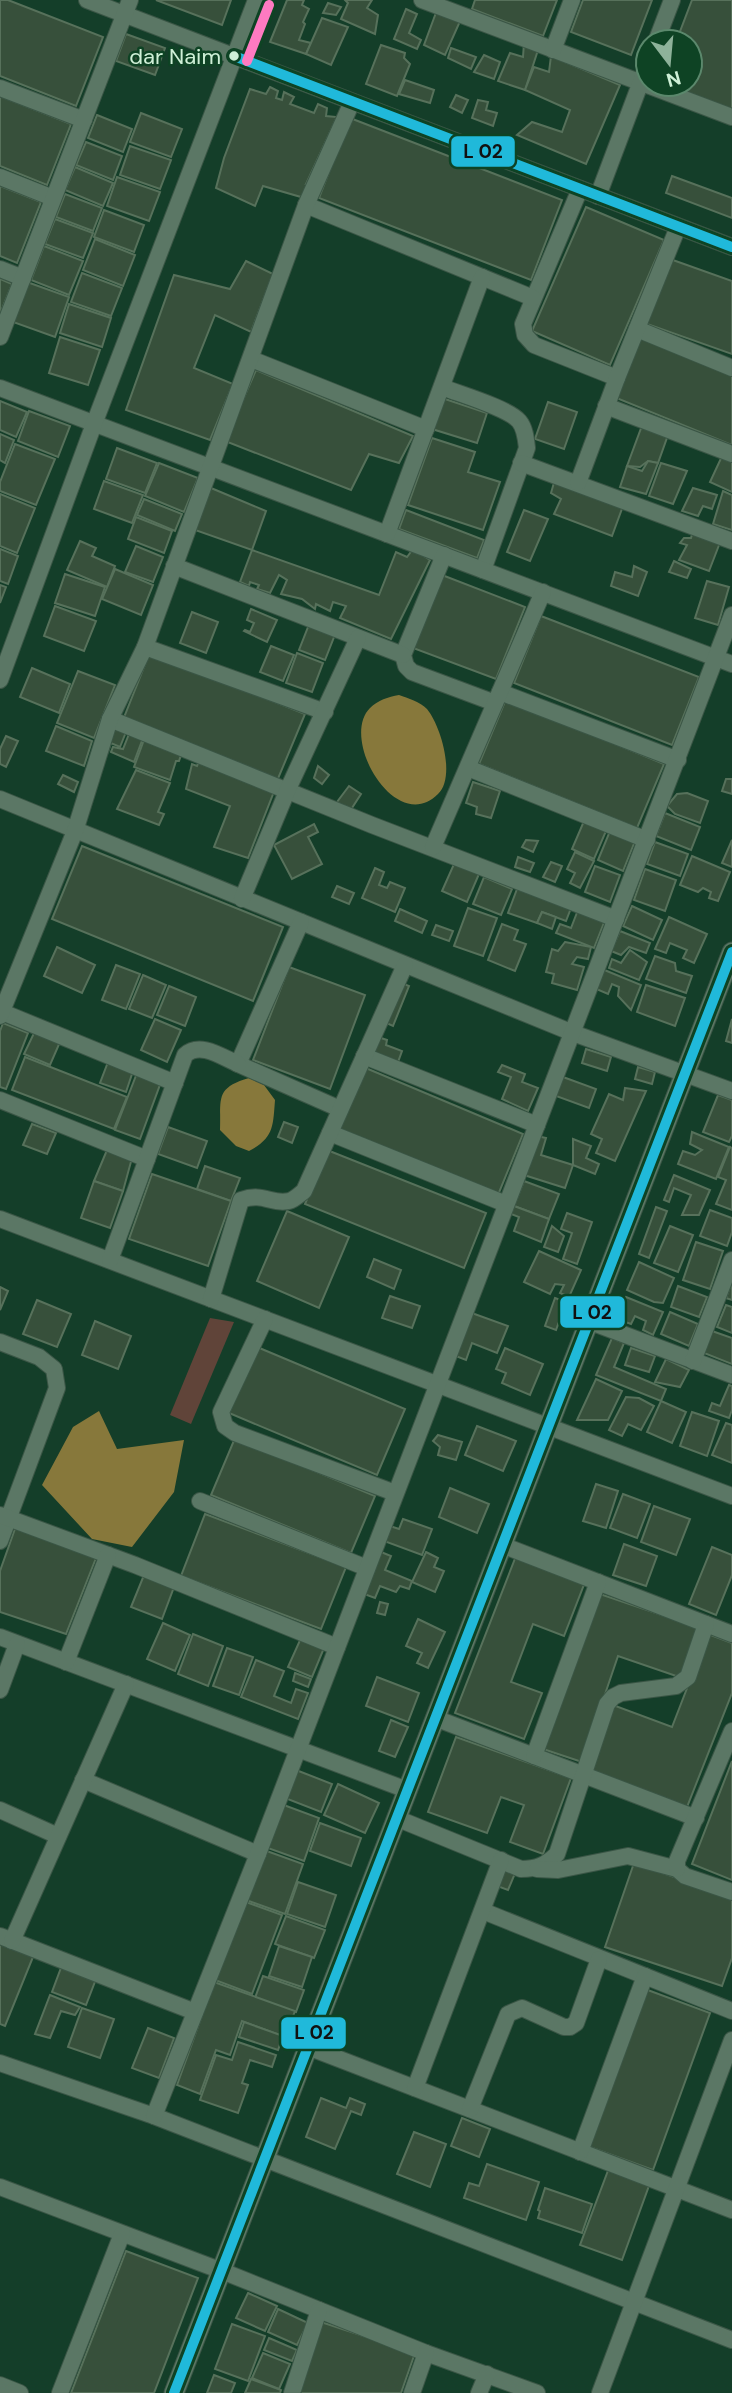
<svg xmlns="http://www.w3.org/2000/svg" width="732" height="2393" font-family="'DM Sans',sans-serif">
<rect width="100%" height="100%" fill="#143e29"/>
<polygon fill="#604439" points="210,1318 234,1322 191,1424 170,1415"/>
<g fill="#87783b">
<path d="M 399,695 C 408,698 420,702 427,709 C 441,726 456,777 438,794 C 396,836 339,739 370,708 C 378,700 388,697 399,695 Z"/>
<path d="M 249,1078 L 264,1085 L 275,1100 C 273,1126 274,1138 249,1151 L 236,1146 L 220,1130 C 221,1098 215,1088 249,1078 Z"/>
<polygon points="99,1411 117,1449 184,1440 174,1492 132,1547 92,1539 42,1485 73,1427"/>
</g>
<g fill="#37503b" stroke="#57715b" stroke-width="2">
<polygon points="0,0 8,0 103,37 76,106 0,76"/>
<polygon points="156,0 231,0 222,25"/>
<polygon points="287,0 304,0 302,5 309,9 303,22 305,24 299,40 311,43 306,54 270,42"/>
<polygon points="345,0 372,0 367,8 378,15 375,34 341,19 348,3"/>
<polygon points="475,0 557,0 543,36 472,9"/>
<polygon points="583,0 652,0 631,55 571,32"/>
<polygon points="692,0 732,0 732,111 661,84 690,84 690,42 676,42"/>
<polygon points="328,3 341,7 336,15 323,13"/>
<polygon points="406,9 417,14 409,33 421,40 417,49 394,39"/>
<polygon points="437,10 461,19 445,55 424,45"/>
<polygon points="322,18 348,27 331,65 306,54"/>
<polygon points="126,34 165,48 155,75 116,61"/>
<polygon points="524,43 538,50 525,90 498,81 510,53 523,57"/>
<polygon points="381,45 405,53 404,58 410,64 397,96 366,84"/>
<polygon points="451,48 476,57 471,69 448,58"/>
<polygon points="484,55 500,62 494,79 474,72"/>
<polygon points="551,56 620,85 586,164 517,135 532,122 562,132 570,110 525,90 534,67 549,72"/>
<polygon points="405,80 434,90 430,103 399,94"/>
<polygon points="270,87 278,91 276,98 282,100 284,92 294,97 290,104 314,113 318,104 327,108 326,116 337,117 306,184 310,184 301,197 263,186 255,206 216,188 224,158 250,89 266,94"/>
<polygon points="456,95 468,100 462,113 450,107"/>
<polygon points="0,96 71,124 47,185 0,166"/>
<polygon points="478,100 488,102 486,110 497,113 493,126 472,118"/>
<polygon points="141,113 182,129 171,157 130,142"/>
<polygon points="97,115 132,129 123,152 88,138"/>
<polygon points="350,118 562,200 531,280 319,198"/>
<polygon points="86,142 122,156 113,180 76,165"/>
<polygon points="130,146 171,160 160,189 120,175"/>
<polygon points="75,167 113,183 103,206 65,190"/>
<polygon points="672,176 732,198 732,218 666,193"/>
<polygon points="117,177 160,192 149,221 107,206"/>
<polygon points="0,186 41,202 17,263 0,256"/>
<polygon points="65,194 102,208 93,231 56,217"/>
<polygon points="586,207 664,240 610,365 532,331"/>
<polygon points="104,210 144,225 134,252 94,237"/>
<polygon points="55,219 93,233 83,258 45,244"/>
<polygon points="95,239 135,255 123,286 83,270"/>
<polygon points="44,246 83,261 69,295 31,280"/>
<polygon points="670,259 732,281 732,354 647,324"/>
<polygon points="246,261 273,274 251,332 215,315 194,368 233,384 210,440 126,410 174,275 230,289"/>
<polygon points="82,273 122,288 111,316 71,302"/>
<polygon points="0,279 12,284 0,314"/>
<polygon points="27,282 69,297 55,337 13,322"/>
<polygon points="69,304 111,318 102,347 60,333"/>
<polygon points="639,336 732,374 732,445 614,397"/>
<polygon points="60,337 100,350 88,385 49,373"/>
<polygon points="256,370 413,436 399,463 369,454 351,490 225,441"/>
<polygon points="442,398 487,413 477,443 432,429"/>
<polygon points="0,401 27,412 16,437 0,430"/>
<polygon points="548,402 577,412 564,449 535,439"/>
<polygon points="29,411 70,426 58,457 18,441"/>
<polygon points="643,423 668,435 658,463 648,461 640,467 627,466"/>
<polygon points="0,434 14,440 5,463 0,460"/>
<polygon points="432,438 475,452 468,472 500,482 483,530 408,505"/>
<polygon points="15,444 55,459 36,505 0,491 0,482"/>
<polygon points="117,448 157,463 145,493 106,479"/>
<polygon points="723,454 732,457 732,492 710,482"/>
<polygon points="648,461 658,463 646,494 620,487 627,466 642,471"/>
<polygon points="159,463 198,478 184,512 145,496"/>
<polygon points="661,463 687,471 673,504 649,496"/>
<polygon points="555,479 623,506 612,536 554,514 561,499 551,493"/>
<polygon points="104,481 143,495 132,523 94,509"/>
<polygon points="211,488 266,511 252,550 195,530"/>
<polygon points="693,488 717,495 712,509 703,506 698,516 682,511"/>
<polygon points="723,491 732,495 732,530 713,524"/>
<polygon points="0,494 35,508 17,553 0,546"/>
<polygon points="144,499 182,514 175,531 137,515"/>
<polygon points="406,510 484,540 477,558 399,529"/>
<polygon points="524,510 548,519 530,561 507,552"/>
<polygon points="136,517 172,531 164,553 128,539"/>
<polygon points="693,531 721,540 709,571 679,560 687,545 680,543 684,538 691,538"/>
<polygon points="80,541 96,548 92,556 115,566 107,587 67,570"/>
<polygon points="136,546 163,557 153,582 125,572"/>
<polygon points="0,549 18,556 8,584 0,581"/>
<polygon points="413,549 430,560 391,639 340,618 346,606 333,602 330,611 316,604 315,609 302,599 281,594 287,580 279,575 270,593 257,589 259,585 250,582 249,586 240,582 252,550 379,595 396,552 407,557"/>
<polygon points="674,561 691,569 687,578 669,572"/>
<polygon points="634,566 647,572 638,596 611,586 615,572 632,577"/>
<polygon points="115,569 153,585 141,615 102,599"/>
<polygon points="65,574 105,587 95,616 55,603"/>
<polygon points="442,575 525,607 496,679 413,648"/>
<polygon points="707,581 729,587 718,625 695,618"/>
<polygon points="0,585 6,587 0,603"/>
<polygon points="55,606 96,621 84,651 44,636"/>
<polygon points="251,609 277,620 267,642 244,631 245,630 250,632 254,623 247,620"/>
<polygon points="192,612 218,622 206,653 180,643"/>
<polygon points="541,616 699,677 672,745 514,683"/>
<polygon points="310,622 336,632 325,660 299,650"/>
<polygon points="271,646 294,655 283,681 260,672"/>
<polygon points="150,652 305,714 277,781 123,720"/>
<polygon points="297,653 323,663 312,692 286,683"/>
<polygon points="32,668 70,684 59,713 20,697"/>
<polygon points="78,671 115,685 94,738 57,723"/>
<polygon points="506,699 664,764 637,828 479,764"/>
<polygon points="56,726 92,741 84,766 46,751"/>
<polygon points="114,726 126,732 120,747 111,743 108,752 103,749"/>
<polygon points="129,734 143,738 134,762 111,752 113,747 123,749"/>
<polygon points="6,736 18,741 6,767 0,764 0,749"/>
<polygon points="145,737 182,752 179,761 176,761 170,780 134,767"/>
<polygon points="200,759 275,789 248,858 214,847 230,806 186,789 192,764 197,766"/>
<polygon points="318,766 329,775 322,784 314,778"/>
<polygon points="136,770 170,783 158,812 164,814 159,825 117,809"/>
<polygon points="63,775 78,782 74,792 58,784"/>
<polygon points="726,779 732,779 732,794 722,791"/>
<polygon points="473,782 500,791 491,818 476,814 477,807 466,803"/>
<polygon points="349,786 361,794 350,811 337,802"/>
<polygon points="687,793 708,801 700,823 675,814 667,806 677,794"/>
<polygon points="665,813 700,827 691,850 656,836"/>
<polygon points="584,821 606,831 594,859 572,849"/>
<polygon points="314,824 318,832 308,837 322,864 292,879 274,845"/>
<polygon points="610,831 635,841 623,871 598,860"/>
<polygon points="526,840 538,841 533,852 522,847"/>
<polygon points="732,840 732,867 722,863"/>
<polygon points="655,842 688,854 680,876 647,864"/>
<polygon points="82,846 283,927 253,1001 52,919"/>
<polygon points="575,852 594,861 580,888 570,883 575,873 567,869"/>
<polygon points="692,856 730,872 718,901 709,898 711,892 703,888 698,892 680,885"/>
<polygon points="518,857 534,863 530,872 515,867"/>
<polygon points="551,862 562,866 555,882 543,877"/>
<polygon points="454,864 479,874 467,902 442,891"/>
<polygon points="595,866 620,875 610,902 585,892"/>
<polygon points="375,868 384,872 379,885 387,888 390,882 405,888 395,912 362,898"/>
<polygon points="645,869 676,880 665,911 634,900"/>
<polygon points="484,877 512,889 501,915 473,904"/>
<polygon points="337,886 354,893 349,904 332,897"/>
<polygon points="517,889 571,908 566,921 542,912 537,923 508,913"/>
<polygon points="632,906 662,920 653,940 623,926"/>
<polygon points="468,908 497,918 483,956 454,946"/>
<polygon points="400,909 427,921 422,933 395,921"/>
<polygon points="578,910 605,920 594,948 556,933 560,924 571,928"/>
<polygon points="542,912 556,917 552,929 537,923"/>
<polygon points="669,917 707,934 694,963 683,958 687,950 670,943 666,953 655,949"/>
<polygon points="502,924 518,930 514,940 526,944 515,971 488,960"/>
<polygon points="436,925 453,931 449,941 432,935"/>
<polygon points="620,931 650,943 646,953 629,947 621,955 611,951"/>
<polygon points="565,942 591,947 588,959 577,957 572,964 584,967 577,990 552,983 554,974 546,972 552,949 558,951"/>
<polygon points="57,947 95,965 82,993 44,976"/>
<polygon points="630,950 647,962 639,980 609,968 612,959 621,963"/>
<polygon points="655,956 675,963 676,971 692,976 686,993 646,979"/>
<polygon points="116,965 140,974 126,1009 102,1000"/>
<polygon points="289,967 365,995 330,1089 253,1060"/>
<polygon points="602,969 641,985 631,1010 618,996 619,987 612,984 608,994 594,988"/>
<polygon points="143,975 166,985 152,1018 129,1009"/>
<polygon points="399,982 409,986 393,1026 384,1022"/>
<polygon points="646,985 685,998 675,1026 637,1012"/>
<polygon points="169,986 196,997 185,1026 157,1015"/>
<polygon points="155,1019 181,1030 167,1062 141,1050"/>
<polygon points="732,1019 732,1043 726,1041"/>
<polygon points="3,1023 28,1033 6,1089 0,1087 0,1031"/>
<polygon points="35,1031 60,1042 50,1065 24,1054"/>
<polygon points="375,1036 387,1040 386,1045 402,1051 398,1062 370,1053"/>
<polygon points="586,1049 611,1057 607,1071 582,1063"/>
<polygon points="25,1057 127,1097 114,1129 12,1090"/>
<polygon points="108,1062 133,1071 126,1092 100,1083"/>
<polygon points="502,1065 525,1074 522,1082 538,1088 528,1111 502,1099 511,1077 498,1072"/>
<polygon points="361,1066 523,1134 498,1195 335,1127"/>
<polygon points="638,1067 655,1072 652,1084 635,1079"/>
<polygon points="137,1073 161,1082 140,1139 115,1130"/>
<polygon points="563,1077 596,1089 589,1108 556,1096"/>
<polygon points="625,1088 646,1091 615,1161 596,1153 602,1139 591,1134 609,1094 623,1100"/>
<polygon points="718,1095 732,1100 732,1136 729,1142 703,1132"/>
<polygon points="284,1122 298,1127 292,1143 278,1137"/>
<polygon points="32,1124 56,1133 47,1154 23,1145"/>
<polygon points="168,1127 207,1141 197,1168 158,1154"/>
<polygon points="692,1132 729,1147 716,1179 678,1164 683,1151 695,1155 702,1150 690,1144"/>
<polygon points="537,1136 546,1138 541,1155 573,1165 565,1188 524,1175"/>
<polygon points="573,1139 591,1146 586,1158 599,1164 595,1174 573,1165"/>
<polygon points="730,1147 732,1148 732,1210 716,1204 726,1180 718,1177"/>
<polygon points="107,1150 132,1158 123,1191 94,1181"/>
<polygon points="327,1150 486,1213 464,1268 305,1204"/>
<polygon points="205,1166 240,1178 231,1201 197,1189"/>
<polygon points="152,1174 231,1201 208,1266 129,1239"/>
<polygon points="674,1175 710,1190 699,1215 682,1215 691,1195 674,1188 669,1202 664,1200"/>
<polygon points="94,1181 123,1191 110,1228 81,1218"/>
<polygon points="524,1181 559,1194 549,1219 514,1206"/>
<polygon points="514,1206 549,1219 541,1242 514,1231 519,1217 511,1214"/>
<polygon points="656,1207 667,1211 649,1258 639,1254"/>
<polygon points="710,1210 732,1218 732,1232 727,1246 700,1236"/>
<polygon points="287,1211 349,1237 319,1308 257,1281"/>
<polygon points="567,1213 592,1222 577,1264 563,1259 572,1233 561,1229"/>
<polygon points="552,1226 564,1236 558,1252 544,1247"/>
<polygon points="670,1226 693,1235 678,1272 654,1263"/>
<polygon points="696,1242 723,1251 710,1289 683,1280"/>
<polygon points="539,1251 581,1270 569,1297 560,1293 564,1285 555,1284 550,1294 524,1282"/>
<polygon points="374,1259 401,1270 394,1289 367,1277"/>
<polygon points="639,1262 674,1278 663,1303 654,1302 627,1290"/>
<polygon points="732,1281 732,1300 726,1298"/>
<polygon points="678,1286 707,1297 699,1317 671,1307"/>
<polygon points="0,1287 8,1291 0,1310"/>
<polygon points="390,1296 420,1306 412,1328 382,1318"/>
<polygon points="626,1297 663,1312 653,1335 643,1330 646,1321 635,1316 631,1324 617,1319"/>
<polygon points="555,1298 566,1302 556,1330 545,1326"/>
<polygon points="37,1300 71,1314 57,1347 23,1334"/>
<polygon points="726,1305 732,1307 732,1333 717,1327"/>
<polygon points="469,1312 508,1326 497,1353 472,1343 466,1360 453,1355"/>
<polygon points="670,1312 698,1324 689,1346 661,1334"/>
<polygon points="95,1321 131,1336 118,1369 82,1355"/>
<polygon points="712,1331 732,1338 732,1364 704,1353"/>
<polygon points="612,1338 624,1343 614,1367 666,1389 661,1401 596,1375"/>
<polygon points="257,1347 405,1409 377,1475 229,1413"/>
<polygon points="505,1348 543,1364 530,1395 502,1383 506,1373 496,1369"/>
<polygon points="631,1348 655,1356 649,1372 625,1365"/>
<polygon points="666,1359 689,1370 680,1387 655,1382"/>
<polygon points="596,1379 622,1391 608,1420 577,1420"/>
<polygon points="729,1385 732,1386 732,1410 729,1418 709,1411 712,1403 720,1406"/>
<polygon points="626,1397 639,1398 654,1406 641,1430 628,1424 622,1436 609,1430"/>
<polygon points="661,1401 686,1412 672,1443 647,1432"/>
<polygon points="692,1412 719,1421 707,1456 680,1446"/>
<polygon points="726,1423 732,1425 732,1463 712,1455"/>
<polygon points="477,1426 516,1441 503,1471 465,1455"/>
<polygon points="438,1435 462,1442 456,1460 438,1455 440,1447 433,1441"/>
<polygon points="235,1438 375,1496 351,1553 211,1495"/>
<polygon points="596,1484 618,1491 606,1528 583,1521"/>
<polygon points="450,1488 489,1504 477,1533 439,1517"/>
<polygon points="623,1494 650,1504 637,1538 610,1528"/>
<polygon points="654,1506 690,1519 676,1555 641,1542"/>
<polygon points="205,1514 346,1567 321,1629 181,1576"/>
<polygon points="403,1519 432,1529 422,1555 384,1541 390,1526 399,1529"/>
<polygon points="16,1526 96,1558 66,1634 0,1612 0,1571"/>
<polygon points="624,1544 657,1556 646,1586 613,1575"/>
<polygon points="712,1547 732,1555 732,1575 716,1615 689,1604"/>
<polygon points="381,1552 391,1556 385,1570 412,1581 409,1589 400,1586 396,1592 380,1586 375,1598 364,1594"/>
<polygon points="426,1552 438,1558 434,1567 444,1571 435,1592 412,1582"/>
<polygon points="516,1556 585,1582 564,1636 533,1624 511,1682 542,1693 524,1739 455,1713"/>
<polygon points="144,1575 174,1587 162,1619 131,1607"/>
<polygon points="597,1593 700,1628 682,1678 618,1656 582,1762 543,1749"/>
<polygon points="380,1602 388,1604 385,1615 377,1613"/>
<polygon points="418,1619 445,1632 428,1668 417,1663 422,1653 406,1646"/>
<polygon points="163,1623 190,1635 175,1671 147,1659"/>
<polygon points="193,1634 223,1646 208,1686 178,1674"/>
<polygon points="708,1634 732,1643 732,1693 687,1807 588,1770 613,1705 672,1727"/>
<polygon points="301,1638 324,1648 312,1677 288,1667"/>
<polygon points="227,1648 253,1657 239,1695 213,1686"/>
<polygon points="256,1660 284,1671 274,1696 291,1703 296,1689 308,1693 298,1719 241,1697"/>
<polygon points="295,1673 311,1679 308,1687 293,1681"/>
<polygon points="377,1677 419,1693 408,1722 366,1706"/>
<polygon points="391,1720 408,1727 395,1757 379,1751"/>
<polygon points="456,1737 571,1778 543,1854 510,1842 524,1805 501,1797 487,1833 428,1812"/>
<polygon points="732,1761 732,1880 692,1864"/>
<polygon points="296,1770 332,1784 321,1812 285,1798"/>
<polygon points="338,1784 379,1803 365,1833 324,1815"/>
<polygon points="281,1804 319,1818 304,1861 265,1847"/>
<polygon points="320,1823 361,1838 351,1866 310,1851"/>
<polygon points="264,1850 303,1864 285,1914 246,1900"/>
<polygon points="634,1863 732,1897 732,1958 722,1986 605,1947"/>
<polygon points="504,1866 516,1871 508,1890 497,1886"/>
<polygon points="298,1882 336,1895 325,1927 287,1914"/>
<polygon points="246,1902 282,1915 252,1994 215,1980"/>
<polygon points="286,1916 325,1930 314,1958 275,1944"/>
<polygon points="0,1938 35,1952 5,2026 0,2024"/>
<polygon points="279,1946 312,1957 302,1987 269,1976"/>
<polygon points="62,1965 96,1979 86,2005 52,1992"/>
<polygon points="263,1976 304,1990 296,2012 255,1998"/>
<polygon points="214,1982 295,2011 285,2037 242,2021 230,2055 216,2050 200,2094 177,2085"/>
<polygon points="645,1989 710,2013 653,2170 587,2146"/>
<polygon points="50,1995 80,2007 75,2015 61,2011 50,2038 35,2034"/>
<polygon points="82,2008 114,2019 100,2058 68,2047"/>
<polygon points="244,2022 283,2036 278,2050 239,2037"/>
<polygon points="148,2028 174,2038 159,2078 132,2068"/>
<polygon points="238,2042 276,2055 272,2067 250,2060 242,2083 248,2085 238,2113 200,2100 216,2055 232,2060"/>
<polygon points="321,2098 346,2108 350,2098 365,2104 361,2115 351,2111 335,2149 306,2137"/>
<polygon points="462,2118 490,2129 479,2157 451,2146"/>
<polygon points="414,2132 446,2144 430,2187 397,2174"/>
<polygon points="487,2164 539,2182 526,2220 464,2198 469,2183 479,2186"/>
<polygon points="609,2168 650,2183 622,2260 580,2245"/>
<polygon points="545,2188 592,2204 582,2233 538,2218 540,2211 538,2210"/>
<polygon points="126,2251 198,2278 154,2393 71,2393"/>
<polygon points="248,2293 277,2306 265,2331 236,2318"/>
<polygon points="278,2309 308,2323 297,2345 268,2332"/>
<polygon points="318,2321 415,2353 401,2393 293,2393"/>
<polygon points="232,2324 265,2336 248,2381 215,2369"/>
<polygon points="269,2338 297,2350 292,2361 264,2350"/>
<polygon points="263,2353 290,2364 279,2389 252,2378"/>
<polygon points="214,2375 235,2383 231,2393 207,2393"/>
<polygon points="251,2379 281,2390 280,2393 245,2393"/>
</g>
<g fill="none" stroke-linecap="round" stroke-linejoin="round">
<defs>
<g id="minor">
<polyline points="87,0 732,247"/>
<polyline points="422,0 732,117"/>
<polyline points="656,42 672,0"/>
<polyline points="553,50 572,0"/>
<polyline points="0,88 84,120"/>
<polyline points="0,177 53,198"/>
<polyline points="580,189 523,324 525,335 534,345 617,378"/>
<polyline points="598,196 648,63"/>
<polyline points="306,205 533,298"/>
<polyline points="0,269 23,278"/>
<polyline points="637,329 732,368"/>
<polyline points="0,337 130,0"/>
<polyline points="251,359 426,429"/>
<path d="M 442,387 C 459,394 508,408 519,421 C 525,428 526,439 527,448 L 483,570"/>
<polyline points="0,388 732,664"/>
<polyline points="606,406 732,454"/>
<polyline points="521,463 732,541"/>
<polyline points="578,483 617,378 678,227"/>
<polyline points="387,534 482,277"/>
<polyline points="444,555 403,655 406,666 412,672 495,703"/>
<polyline points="174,566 403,655"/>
<polyline points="145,647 325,712"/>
<polyline points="0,680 94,424 256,0"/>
<polyline points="500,692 678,760"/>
<polyline points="110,719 372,825 616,919"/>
<polyline points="468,768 647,840"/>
<polyline points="0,799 573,1033 732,1091"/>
<polyline points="433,847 543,592"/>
<polyline points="242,899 288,789 358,638"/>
<polyline points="301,922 238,1064 340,1109"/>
<polyline points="2,1012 175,1083"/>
<polyline points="0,1016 75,831 110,719 145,647 306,205 352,102"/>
<polyline points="364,1056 537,1125"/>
<polyline points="0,1100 147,1159"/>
<polyline points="330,1133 506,1204"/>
<polyline points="0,1219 732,1496"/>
<path d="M 110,1260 L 185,1055 C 200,1041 222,1057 238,1064"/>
<path d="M 211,1299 L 241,1200 C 264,1192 271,1205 289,1201 C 294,1200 300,1194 304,1191 L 405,965"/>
<polyline points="265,1319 221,1412 225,1426 235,1433 395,1493"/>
<polyline points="588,1321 732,1375"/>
<polyline points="0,1342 39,1357 54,1369 57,1388 0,1541"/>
<polyline points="693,1361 732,1260"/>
<polyline points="200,1501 367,1568"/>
<polyline points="0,1515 135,1565 337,1647"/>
<polyline points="502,1545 732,1634"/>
<polyline points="0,1637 407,1790"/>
<polyline points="66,1662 108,1555"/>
<polyline points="0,1690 17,1644"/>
<polyline points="435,1718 696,1818"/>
<polyline points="534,1756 598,1582"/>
<polyline points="83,1780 258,1854"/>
<polyline points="0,1810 58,1836"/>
<path d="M 396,1818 L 521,1869 C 537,1869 546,1865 557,1854 L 607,1704 L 613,1697 L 621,1693 L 676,1686 L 688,1677 L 706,1624"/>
<polyline points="537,1869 558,1870 628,1856 677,1869 685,1876 732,1892"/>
<polyline points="677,1869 677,1861 732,1731"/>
<polyline points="483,1911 732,2011"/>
<polyline points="0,1936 195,2012"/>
<polyline points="12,1941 126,1684"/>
<polyline points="308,2047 732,2210"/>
<polyline points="0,2063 154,2116 732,2340"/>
<polyline points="415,2088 501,1860"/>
<polyline points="470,2109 508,2014 522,2008 564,2027 570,2027 576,2023 599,1959"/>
<polyline points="154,2116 258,1854 732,615"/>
<polyline points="580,2152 645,1976"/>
<polyline points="0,2187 222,2271 426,2353 537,2393"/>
<polyline points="0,2385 20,2393"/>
<polyline points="60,2393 122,2234"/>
<polyline points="292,2393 319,2310"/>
<polyline points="412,2393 426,2353"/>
<polyline points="479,2393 487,2374"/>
<polyline points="600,2393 732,2040"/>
</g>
<polyline id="tertiary" points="174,2393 732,952"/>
</defs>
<use href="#minor" stroke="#3b5646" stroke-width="18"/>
<use href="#tertiary" stroke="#3b5646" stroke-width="21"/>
<use href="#minor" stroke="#5b7765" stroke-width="16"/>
<use href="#tertiary" stroke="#5b7765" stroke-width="19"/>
<defs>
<g id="bus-1">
<polyline points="234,56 732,247"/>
<polyline points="174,2393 732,952"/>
</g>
<polyline id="bus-2" points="247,61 269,5"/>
</defs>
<use href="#bus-1" stroke="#0e4324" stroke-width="16"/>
<use href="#bus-2" stroke="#0e4324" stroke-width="16"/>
<use href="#bus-1" stroke="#20b9da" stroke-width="10"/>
<use href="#bus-2" stroke="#fe7ac1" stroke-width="10"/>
</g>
<circle fill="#cff0d7" stroke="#0e4324" stroke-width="2.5" cx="234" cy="56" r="6"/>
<g text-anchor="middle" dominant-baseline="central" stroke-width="5" stroke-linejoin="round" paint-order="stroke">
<g font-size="22" fill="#cff0d7" stroke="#0e4324" text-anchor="end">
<text x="221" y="56">dar Naim</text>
</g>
</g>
<g stroke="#0e4324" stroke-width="2.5">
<rect x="450" y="135" width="66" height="33" rx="7" fill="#20b9da"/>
<rect x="559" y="1295" width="67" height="34" rx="7" fill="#20b9da"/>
<rect x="280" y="2016" width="67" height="34" rx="7" fill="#20b9da"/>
</g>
<g font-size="19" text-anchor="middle" font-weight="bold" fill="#111">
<text x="483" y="158">L 02</text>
<text x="592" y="1319">L 02</text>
<text x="314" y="2039">L 02</text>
</g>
<g transform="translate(669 63) rotate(164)"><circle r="33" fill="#0e4324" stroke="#5b886c" stroke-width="2"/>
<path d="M0-5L12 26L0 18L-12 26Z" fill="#8eb29a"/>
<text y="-10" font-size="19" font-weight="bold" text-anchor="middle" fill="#cff0d7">N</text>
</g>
</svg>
